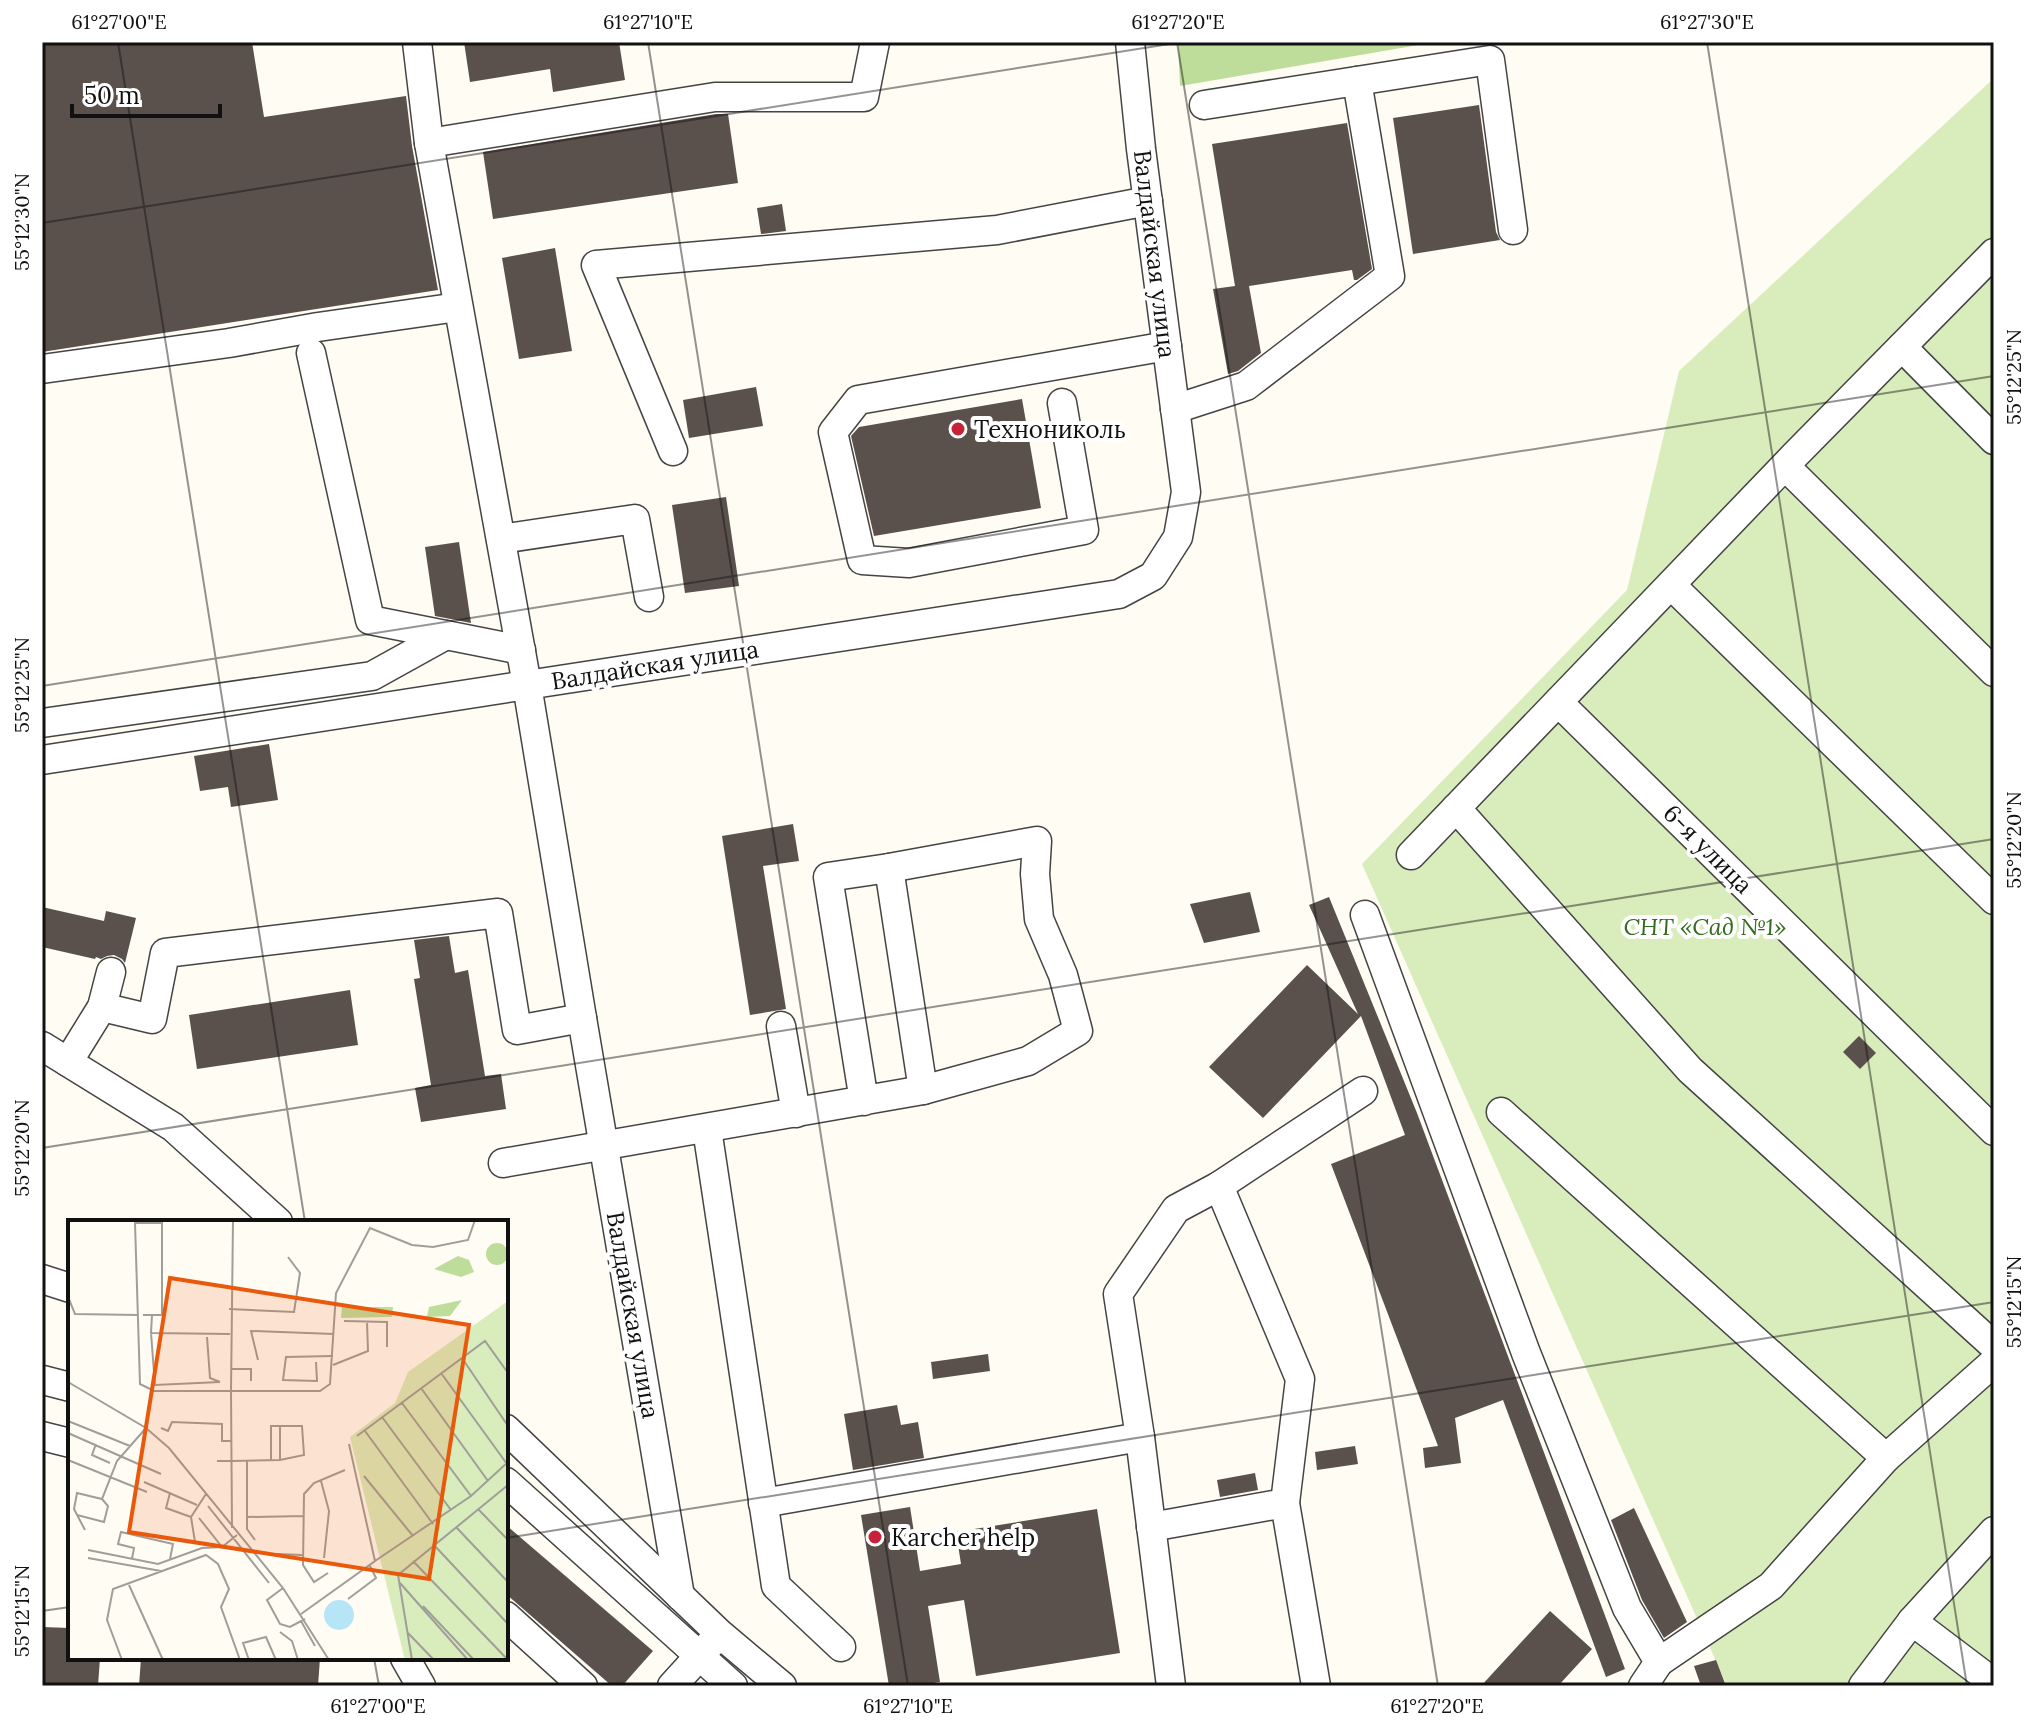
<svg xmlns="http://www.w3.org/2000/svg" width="2036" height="1728" font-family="Lora,serif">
<rect width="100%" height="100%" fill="#fffcf4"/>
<polygon fill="#d9ecbb" points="1994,78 1994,1686 1727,1686 1362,864 1627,590 1679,371"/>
<polygon fill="#bedd9a" points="1178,42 1436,42 1180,86"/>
<g fill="#5a504c">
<polygon points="42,42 252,42 264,117 406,96 412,146 438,290 42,352"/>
<polygon points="464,42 619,42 625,80 553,92 550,69 470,82"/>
<polygon points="1479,105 1496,232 1500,240 1413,254 1393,118"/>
<polygon points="716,114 728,114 738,183 493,219 483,152"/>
<polygon points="1347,123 1372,269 1357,280 1354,280 1352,270 1249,286 1261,353 1238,371 1228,374 1213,289 1235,286 1212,144"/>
<polygon points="782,204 786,231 761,234 757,208"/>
<polygon points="555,248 572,351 519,359 502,258"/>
<polygon points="756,387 763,426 689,438 683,400"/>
<polygon points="1022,399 1041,508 874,536 851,436 859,427"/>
<polygon points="726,497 739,586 685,593 672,505"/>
<polygon points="459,542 471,623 435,616 425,547"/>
<polygon points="269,744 278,800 231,807 228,787 200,791 194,756"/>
<polygon points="793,824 799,861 763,866 786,1009 750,1015 722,836"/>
<polygon points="1250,892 1260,932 1204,943 1190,904"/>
<polygon points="1329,897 1417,1113 1625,1669 1606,1677 1503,1400 1455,1418 1461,1463 1425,1468 1423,1448 1438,1446 1331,1164 1405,1135 1361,1016 1263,1118 1209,1067 1307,965 1358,1014 1309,905"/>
<polygon points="42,907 104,921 106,911 136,918 125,963 122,959 114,955 107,956 101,959 96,957 95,959 42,947"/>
<polygon points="449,936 455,973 468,970 485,1076 501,1074 506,1109 421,1122 415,1088 431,1085 414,979 420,978 414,940"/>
<polygon points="350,990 358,1045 197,1069 189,1015"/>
<polygon points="1859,1036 1876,1053 1860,1069 1843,1052"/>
<polygon points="988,1354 990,1371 933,1379 931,1362"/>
<polygon points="897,1405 901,1425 918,1422 924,1458 853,1470 844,1414"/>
<polygon points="1355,1446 1358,1464 1317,1470 1315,1452"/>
<polygon points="1255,1473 1258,1490 1220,1497 1217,1480"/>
<polygon points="910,1507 920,1571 961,1564 956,1532 1097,1509 1120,1653 976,1676 964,1600 928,1606 940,1682 916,1686 889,1686 861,1515"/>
<polygon points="1634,1508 1687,1622 1664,1638 1642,1600 1611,1520"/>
<polygon points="506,1525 653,1651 622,1686 612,1686 506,1594"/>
<polygon points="1550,1611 1592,1649 1558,1686 1481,1686"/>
<polygon points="42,1627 70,1628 70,1658 100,1658 98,1686 42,1686"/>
<polygon points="141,1658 320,1658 318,1686 139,1686"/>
<polygon points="1716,1660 1726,1686 1701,1686 1694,1666"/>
</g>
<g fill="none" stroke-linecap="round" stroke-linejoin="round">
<defs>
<g id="minor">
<polyline points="1204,105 1490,60 1513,230"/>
<polyline points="429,143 715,97 864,97 875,42"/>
<polyline points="1902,347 1994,440"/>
<polyline points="311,353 370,620 521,650"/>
<polyline points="42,369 229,343 318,327 458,307"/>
<polyline points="1062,403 1084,530 909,563 862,560 833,432 858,400 1167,346"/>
<polyline points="1175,409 1246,386 1390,276 1357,81"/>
<polyline points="673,451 596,265 997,230 1148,201"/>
<polyline points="1785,466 1994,672"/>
<polyline points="501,539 635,519 649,597"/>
<polyline points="1671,585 1994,900"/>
<polyline points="1558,702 1994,1131"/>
<polyline points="42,723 372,676 446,635"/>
<polyline points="42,760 527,685 429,143 417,42"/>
<polyline points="1456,808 1690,1070 1994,1346"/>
<polyline points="1411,855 1795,455 1994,253"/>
<polyline points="889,868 923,1090"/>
<polyline points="1365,915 1526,1353 1627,1608 1659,1662 1643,1686"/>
<polyline points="102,1007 152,1019 165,953 498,913 517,1030 582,1018"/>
<polyline points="781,1026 796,1113"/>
<polyline points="42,1046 173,1127 278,1222"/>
<polyline points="68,1062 102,1007 111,972"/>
<polyline points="1501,1112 1886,1458"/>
<polyline points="707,1129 776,1586 841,1647"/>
<polyline points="503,1163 923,1090 1028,1061 1078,1031 1063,975 1039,919 1035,874 1037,841 889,868 828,877 864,1101"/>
<polyline points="1219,1186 1300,1379 1285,1503 1316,1686"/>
<polyline points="42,1279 70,1288"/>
<polyline points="43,1380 70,1387"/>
<polyline points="506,1429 720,1634 782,1686"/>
<polyline points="42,1436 70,1443"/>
<polyline points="506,1482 733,1686"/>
<polyline points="763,1503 1140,1437"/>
<polyline points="1151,1527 1285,1503"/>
<polyline points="680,1596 582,1018 527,685 1119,594 1153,576 1178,537 1186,492 1141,149 1130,42"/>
<polyline points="506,1616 583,1686"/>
<polyline points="1912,1621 1994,1683"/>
<polyline points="405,1658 421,1686"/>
<polyline points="1659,1662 1771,1586 1886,1458 1994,1362"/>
<polyline points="672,1686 712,1642"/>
<polyline points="1171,1686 1140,1437 1118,1294 1176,1209 1219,1186 1363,1091"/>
<polyline points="1863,1686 1912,1621 1994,1531"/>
</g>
</defs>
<use href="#minor" stroke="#444" stroke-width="31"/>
<use href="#minor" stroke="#fff" stroke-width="28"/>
</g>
<path fill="none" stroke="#111" stroke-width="2" stroke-opacity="0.45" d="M 118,42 L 305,1222M 648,42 L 908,1686M 1177,42 L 1438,1686M 1707,42 L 1967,1686M 42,223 L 1182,42M 42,686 L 1994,376M 42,1148 L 1994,839M 506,1538 L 1994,1302M 42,1611 L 70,1607M 374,1658 L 379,1686"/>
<g fill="#c72238" stroke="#fff" stroke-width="3">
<circle cx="958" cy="429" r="8"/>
<circle cx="875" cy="1537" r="8"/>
</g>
<g text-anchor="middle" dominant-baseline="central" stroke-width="8" stroke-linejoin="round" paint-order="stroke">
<g font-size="24" fill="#111" stroke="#fff">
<text transform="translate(1155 254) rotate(83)">Валдайская улица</text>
<text transform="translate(655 665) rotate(-9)">Валдайская улица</text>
<text transform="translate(1708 849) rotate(45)">6-я улица</text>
<text transform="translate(633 1315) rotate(80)">Валдайская улица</text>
</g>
<g font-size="24" fill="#111" stroke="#fff" text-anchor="start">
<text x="974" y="429">Технониколь</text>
<text x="891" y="1537">Karcher help</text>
</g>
<g font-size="24" font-style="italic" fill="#346c1d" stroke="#fff">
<text x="1705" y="926">СНТ «Сад №1»</text>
</g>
</g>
<g transform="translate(68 1220)">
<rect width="440" height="440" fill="#fffcf4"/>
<path d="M 440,81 L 440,440 L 337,440 L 282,217 L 327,183 L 340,152 Z" fill="#d9ecbb"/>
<path d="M418 34a11 11 0 1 1 22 0a11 11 0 1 1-22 0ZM 390,36 L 401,40 L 406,52 L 393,57 L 366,49 ZM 394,80 L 382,96 L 359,97 L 361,87 ZM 274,87 L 325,87 L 324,97 L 273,98 Z" fill="#bedd9a"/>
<path d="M256 395a15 15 0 1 1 30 0a15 15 0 1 1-30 0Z" fill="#b7e5f8"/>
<path fill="none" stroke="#a09e99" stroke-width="2" d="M 94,3 L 67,3 L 72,164 L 86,171 L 163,171 L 165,0M 0,77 L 7,94 L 70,95M 161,89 L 226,92 L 232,53 L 220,37M 75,95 L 94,95 L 94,0M 84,95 L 83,113 L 162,114M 276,101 L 319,102 L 319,127M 83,113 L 87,165 L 152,162M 139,117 L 142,158 L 152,162M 394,138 L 440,206M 190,140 L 183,111 L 266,114M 248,142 L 249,161 L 215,160 L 218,137 L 265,136M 265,145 L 300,131 L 299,102M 163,149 L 183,149 L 183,161M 373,153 L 439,244M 0,162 L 78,208 L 101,228 L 215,368 L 261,440M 353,168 L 420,261M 334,183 L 403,276M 314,197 L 383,290M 0,201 L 62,226M 93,208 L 100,211 L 104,202 L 154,204 L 154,221 L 163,221M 297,211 L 365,304M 0,213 L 93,254M 289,216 L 417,121 L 440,153M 28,224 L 24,235 L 42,243M 0,240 L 79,272M 179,240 L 179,309 L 187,320M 212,240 L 212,206M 149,241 L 164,241 L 212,240 L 236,235 L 234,206 L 203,206 L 203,240M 296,256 L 345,316M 253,261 L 261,291 L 256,338M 76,262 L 129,285M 102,273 L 98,288 L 123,297M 140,286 L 201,363M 410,289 L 440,320M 9,295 L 36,302 L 40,286 L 34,279M 179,297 L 236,296M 131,298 L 154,327M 388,307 L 440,362M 164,308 L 163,171 L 252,171 L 262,164 L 268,73 L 302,8 L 344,25 L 365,27 L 400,20 L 407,0M 17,310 L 6,289 L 9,273 L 34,279 L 49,241 L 78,208M 127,322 L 123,297 L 138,274M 365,324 L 440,404M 20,330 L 90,344 L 134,328 L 154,327 L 169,315M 209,334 L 234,335M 20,338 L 93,351M 64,339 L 66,328 L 50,324 L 53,312 L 105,324 L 102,339M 307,341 L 403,276 L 440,242M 345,341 L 440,440M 260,353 L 246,362 L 235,345 L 236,274 L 246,263 L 277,250M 332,363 L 400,440M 61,365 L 95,440M 215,368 L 199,380 L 212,404 L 222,407 L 237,399M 280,379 L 308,358 L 302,346M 355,386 L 406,440M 233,394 L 307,341 L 281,224M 233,401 L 247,426M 212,412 L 224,421 L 230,440M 340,413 L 366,440M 54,440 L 39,400 L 45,369 L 138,335 L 150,344 L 161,369 L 153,387 L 172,440M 181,440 L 175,423 L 198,417 L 208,440M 344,440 L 330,355 L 440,265"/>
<path fill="#e8590c" fill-opacity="0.15" stroke="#e8590c" stroke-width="4" d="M 102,58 L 401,105 L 361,359 L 61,312 Z"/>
<rect width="440" height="440" fill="none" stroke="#111" stroke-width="4"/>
</g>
<rect width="2036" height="1728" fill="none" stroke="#ffffff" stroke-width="88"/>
<path d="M72 104v12h148v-12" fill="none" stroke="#111111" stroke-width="4"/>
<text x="84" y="104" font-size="24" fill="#111111" stroke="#ffffff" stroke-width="6" paint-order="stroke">50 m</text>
<rect x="44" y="44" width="1948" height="1640" fill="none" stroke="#111" stroke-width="3"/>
<g font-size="20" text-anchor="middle" fill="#111">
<text x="119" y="29">61°27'00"E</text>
<text x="648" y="29">61°27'10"E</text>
<text x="1178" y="29">61°27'20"E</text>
<text x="1707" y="29">61°27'30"E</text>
<text transform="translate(22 222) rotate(-90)" y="7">55°12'30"N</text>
<text transform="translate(2014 377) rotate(-90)" y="7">55°12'25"N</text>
<text transform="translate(22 685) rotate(-90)" y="7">55°12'25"N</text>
<text transform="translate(2014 840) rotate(-90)" y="7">55°12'20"N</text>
<text transform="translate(22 1148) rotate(-90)" y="7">55°12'20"N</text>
<text transform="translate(2014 1302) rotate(-90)" y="7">55°12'15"N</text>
<text transform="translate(22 1611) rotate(-90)" y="7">55°12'15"N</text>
<text x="378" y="1713">61°27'00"E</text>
<text x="908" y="1713">61°27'10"E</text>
<text x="1437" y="1713">61°27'20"E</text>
</g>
</svg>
